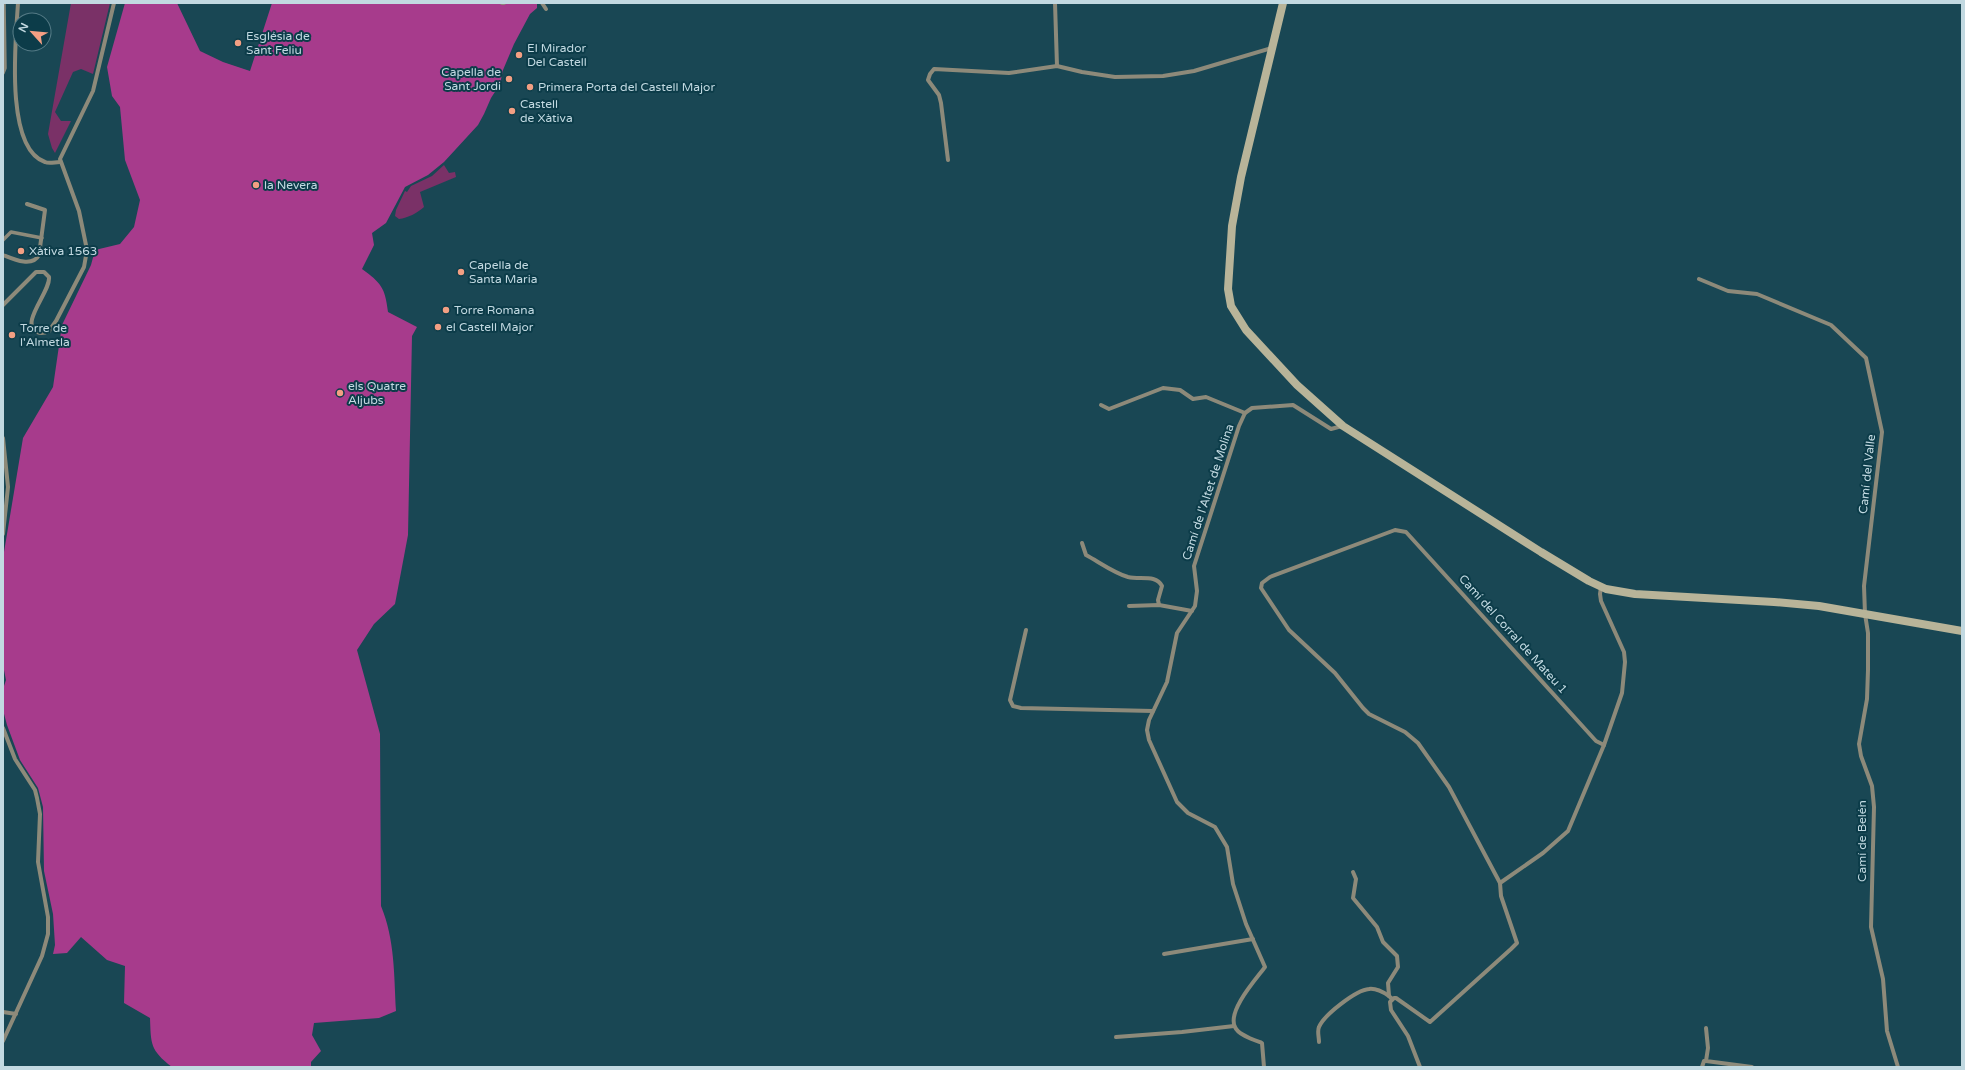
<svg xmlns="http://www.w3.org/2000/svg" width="1965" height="1070" font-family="'Varela Round',sans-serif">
<rect width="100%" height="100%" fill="#194754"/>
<g fill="#7a3167">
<polygon points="71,3 110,3 93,74 81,69 73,72 55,112 61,121 71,121 55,153 52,148 48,134"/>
<path d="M 444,165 L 449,173 L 455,172 L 456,177 L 420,192 L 424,207 C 417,213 408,218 399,219 L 395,216 L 396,210 L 405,191 L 407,192 L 411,186 L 432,176 Z"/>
</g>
<path fill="#a73b8c" d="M 125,3 L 177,3 L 200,51 L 223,62 L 250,71 L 272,3 L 537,3 L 537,8 L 530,14 L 514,44 L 503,70 L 500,84 L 491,98 L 484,114 L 478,125 L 444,162 L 428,175 L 405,187 L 386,223 L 372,233 L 374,245 L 362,269 C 381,283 385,287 388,312 L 417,327 L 412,336 L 408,535 L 395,604 L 374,624 L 357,650 L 380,734 L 381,906 C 395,940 394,975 396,1011 L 379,1018 L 314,1023 L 312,1035 L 321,1051 L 311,1062 L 311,1067 L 172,1067 C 150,1050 151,1044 150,1018 L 124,1003 L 125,966 L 107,960 L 81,937 L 67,953 L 53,954 L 55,945 L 53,914 L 44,871 L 43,807 L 38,788 L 20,760 L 7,725 L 3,710 L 3,689 L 6,680 L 3,665 L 3,558 L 23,438 L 53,387 L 62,325 L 91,265 L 95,250 L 120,244 L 134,227 L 140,200 L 125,160 L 120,107 L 112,96 L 107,67 Z"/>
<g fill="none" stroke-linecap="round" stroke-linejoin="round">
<g stroke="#8d8a7a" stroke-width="3.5">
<polyline points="3,73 5,68 4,3"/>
<polyline points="3,240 11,232 42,238"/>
</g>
<g stroke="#8d8a7a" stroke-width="4">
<path d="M 18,3 C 16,37 4,148 45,162 C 49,164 55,162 60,162"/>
<polyline points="502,3 504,3"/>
<polyline points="542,3 546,9"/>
<polyline points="1055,3 1057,66"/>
<polyline points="948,160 941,103 939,95 928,80 930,74 934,69 1009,73 1057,66 1082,72 1115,77 1163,76 1194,71 1272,48"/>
<path d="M 3,255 C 13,259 32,268 39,255 L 45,210 L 27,204"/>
<polyline points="1699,279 1728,291 1757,294 1831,325 1866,358 1882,432 1864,586 1865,614 1868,633 1868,670 1867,699 1859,744 1861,756 1872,786 1874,807 1871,927 1883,979 1887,1031 1898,1067"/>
<path d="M 3,305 L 36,272 L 44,272 L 49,277 C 51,291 19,324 37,332 C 41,334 45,333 49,331 L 56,321 L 84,267 L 87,250 L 79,211 L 60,159 L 93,91 L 114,3"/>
<polyline points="1101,405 1109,409 1163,388 1180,390 1193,399 1206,397 1245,413"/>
<polyline points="3,438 8,487 3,534"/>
<path d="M 1082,543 L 1086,555 C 1099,562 1114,573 1128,577 C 1140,580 1156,574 1162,586 L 1158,600 L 1159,605"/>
<polyline points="1129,606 1159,605 1192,611"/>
<polyline points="1026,630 1010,700 1013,706 1021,708 1153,711"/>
<polyline points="3,728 15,759 35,790 37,798 40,814 38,862 48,917 48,934 42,956 3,1041"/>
<polyline points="1353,872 1356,879 1353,898 1377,927 1383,942 1397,956 1398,967 1388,983 1389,996 1392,999"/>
<polyline points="1500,883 1543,853 1568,831 1604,745 1622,693 1625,662 1624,652 1601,601 1600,594 1601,587"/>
<polyline points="1164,954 1253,939"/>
<polyline points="3,1012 16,1014"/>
<polyline points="1706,1028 1708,1048 1706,1061 1752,1067"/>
<polyline points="1116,1037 1182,1032 1234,1026"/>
<path d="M 1319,1042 C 1319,1037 1317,1031 1319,1027 C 1324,1015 1356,990 1369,989 C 1376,988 1383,992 1389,996"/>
<path d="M 1264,1067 L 1262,1043 C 1254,1040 1238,1035 1235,1027 C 1227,1011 1256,979 1265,967 L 1246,924 L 1233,884 L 1227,847 L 1215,827 L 1188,813 L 1177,802 L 1149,740 L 1147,730 L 1149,720 L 1167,682 L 1177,633 L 1195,606 L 1197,591 L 1194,566 L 1239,426 L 1245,413 L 1252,408 L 1293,405 L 1331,429 L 1342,426"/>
<polyline points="1420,1067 1408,1036 1391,1010 1390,1002 1394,998 1396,998 1430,1022 1511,949 1517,943 1501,896 1500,883 1449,787 1418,743 1405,732 1369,714 1363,708 1335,673 1289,630 1261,588 1262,583 1270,577 1395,530 1406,532 1596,741 1604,745"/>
<polyline points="1702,1067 1704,1061 1706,1061"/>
</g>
<polyline stroke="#b8b499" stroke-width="8" points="1283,3 1241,177 1232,226 1228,289 1231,306 1246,330 1297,385 1343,426 1541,552 1589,581 1606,589 1635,594 1774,602 1819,606 1962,631"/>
</g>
<g fill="#f39f83" stroke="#0c3c49" stroke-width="1.5">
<circle cx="238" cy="43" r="4"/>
<circle cx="519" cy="55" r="4"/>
<circle cx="509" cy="79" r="4"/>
<circle cx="530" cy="87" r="4"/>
<circle cx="512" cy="111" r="4"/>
<circle cx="256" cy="185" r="4"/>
<circle cx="21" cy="251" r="4"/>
<circle cx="461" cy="272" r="4"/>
<circle cx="446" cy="310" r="4"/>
<circle cx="438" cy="327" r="4"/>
<circle cx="12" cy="335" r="4"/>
<circle cx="340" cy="393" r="4"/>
</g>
<g text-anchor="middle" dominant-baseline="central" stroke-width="4" stroke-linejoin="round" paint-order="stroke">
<g font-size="12" fill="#c2d9e1" stroke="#0c3c49" text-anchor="start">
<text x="246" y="36">Església de<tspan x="246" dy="14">Sant Feliu</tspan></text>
<text x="527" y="48">El Mirador<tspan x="527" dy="14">Del Castell</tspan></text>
<text x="501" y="72" text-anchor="end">Capella de<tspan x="501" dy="14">Sant Jordi</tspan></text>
<text x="538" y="87">Primera Porta del Castell Major</text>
<text x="520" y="104">Castell<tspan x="520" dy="14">de Xàtiva</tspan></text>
<text x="264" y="185">la Nevera</text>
<text x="29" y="251">Xàtiva 1563</text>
<text x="469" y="265">Capella de<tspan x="469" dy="14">Santa Maria</tspan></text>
<text x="454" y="310">Torre Romana</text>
<text x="446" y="327">el Castell Major</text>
<text x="20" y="328">Torre de<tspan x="20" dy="14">l'Almetla</tspan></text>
<text x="348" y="386">els Quatre<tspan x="348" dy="14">Aljubs</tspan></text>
</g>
<g font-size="12" fill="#c2d9e1" stroke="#0c3c49">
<text transform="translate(1867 474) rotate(-84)">Camí del Valle</text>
<text transform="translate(1208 492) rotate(-72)">Camí de l'Altet de Molina</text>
<text transform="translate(1513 634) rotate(48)">Camí del Corral de Mateu 1</text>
<text transform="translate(1862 841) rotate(-90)">Camí de Belén</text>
</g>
</g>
<rect width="1965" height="1070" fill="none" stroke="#c2d9e1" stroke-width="8"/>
<g transform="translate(32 32) rotate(297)"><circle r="19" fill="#0c3c49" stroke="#557b86"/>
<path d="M0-3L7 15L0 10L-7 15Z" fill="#f39f83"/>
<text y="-6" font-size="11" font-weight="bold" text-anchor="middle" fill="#c2d9e1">N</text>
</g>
</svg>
